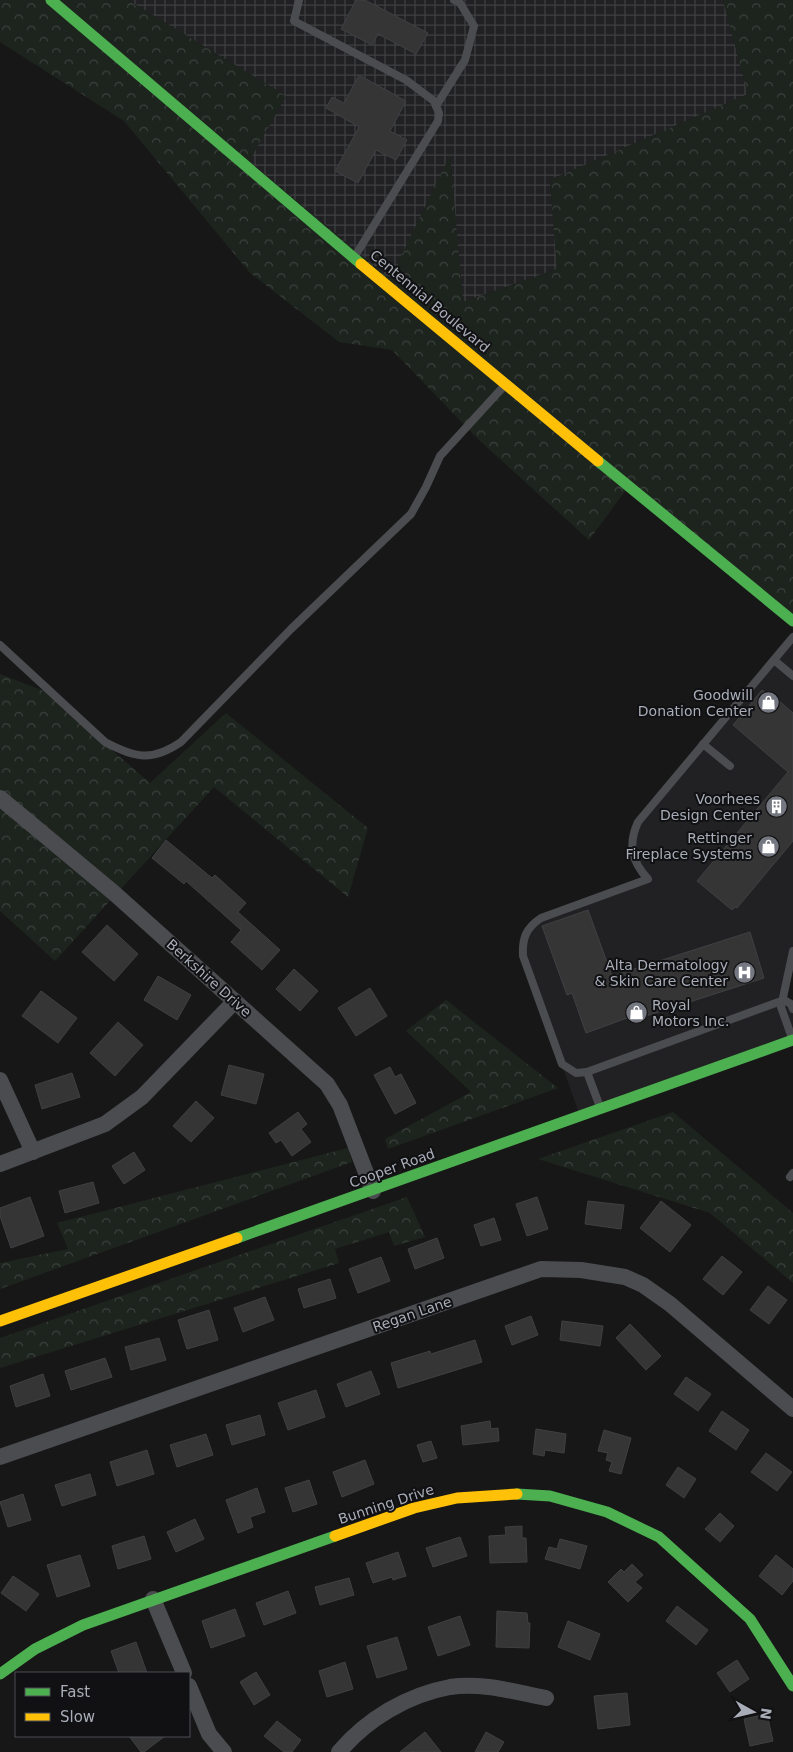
<svg xmlns="http://www.w3.org/2000/svg" width="793" height="1752" font-family="'DejaVu Sans',sans-serif">
<defs>
<pattern id="industrial-grid" width="8" height="8" patternUnits="userSpaceOnUse" patternTransform="scale(1.25)"><rect width="8" height="8" fill="#212123"/><path d="M0 4h8M4 0v8" fill="none" stroke="#3e3f41"/></pattern>
<pattern id="forest-crowns" width="20" height="18" patternUnits="userSpaceOnUse" patternTransform="scale(1.25)"><rect width="20" height="18" fill="#1d241e"/><path d="M2 6a3 3 0 1 1 6 0M12 15a3 3 0 1 1 6 0" fill="none" stroke="#3b413d"/></pattern>
</defs>
<rect width="100%" height="100%" fill="#171717"/>
<polygon fill="#212123" points="793,637 793,951 784,1000 793,1009 793,1040 580,1116 523,956 532,925 647,879 639,870 633,833"/>
<polygon fill="url(#industrial-grid)" points="128,0 723,0 748,94 550,180 557,269 463,302 450,156 390,279 249,161 286,96"/>
<g fill="url(#forest-crowns)">
<polygon points="0,0 128,0 286,96 249,161 390,279 450,155 463,302 557,269 550,180 748,94 723,0 793,0 793,620 632,482 589,540 480,441 392,350 339,342 250,273 124,121 0,42"/>
<polygon points="0,674 44,691 150,783 226,713 368,828 348,897 214,787 55,961 0,911"/>
<polygon points="446,1000 558,1088 388,1149 385,1139 471,1092 406,1031"/>
<polygon points="673,1112 793,1213 793,1283 710,1213 538,1159"/>
<polygon points="348,1148 352,1162 0,1289 0,1263 68,1249 57,1223"/>
<polygon points="407,1197 425,1237 394,1246 389,1232 335,1249 339,1263 0,1368 0,1338"/>
</g>
<g fill="#353536" stroke="#3f4043">
<polygon points="356,0 365,0 428,33 416,54 378,34 372,45 341,29"/>
<polygon points="359,75 406,101 390,131 407,140 396,160 376,150 358,183 335,171 359,127 326,108 332,97 344,103"/>
<polygon points="762,690 768,695 770,693 793,713 793,841 737,908 735,907 732,910 697,881 788,772 733,725"/>
<polygon points="166,840 212,878 215,875 246,903 238,912 280,950 262,970 231,942 241,930 186,881 184,884 152,858"/>
<polygon points="588,910 612,976 750,932 764,978 631,1021 627,1018 586,1033 572,993 567,995 542,926"/>
<polygon points="107,925 138,954 114,981 82,952"/>
<polygon points="294,969 318,991 300,1011 276,989"/>
<polygon points="158,976 191,995 177,1020 144,1000"/>
<polygon points="370,988 387,1016 356,1036 338,1008"/>
<polygon points="41,991 77,1018 58,1043 22,1016"/>
<polygon points="118,1022 143,1045 115,1076 90,1053"/>
<polygon points="229,1065 264,1074 256,1104 221,1095"/>
<polygon points="390,1067 395,1077 401,1074 416,1103 395,1114 374,1075"/>
<polygon points="72,1073 80,1097 42,1109 35,1085"/>
<polygon points="196,1101 214,1118 191,1142 173,1126"/>
<polygon points="298,1112 307,1124 301,1129 311,1142 292,1156 281,1140 276,1143 269,1133"/>
<polygon points="134,1152 145,1170 124,1184 112,1166"/>
<polygon points="93,1182 99,1203 65,1213 59,1191"/>
<polygon points="30,1197 44,1236 11,1248 0,1216 0,1208"/>
<polygon points="537,1197 548,1229 527,1236 516,1204"/>
<polygon points="588,1201 624,1205 621,1229 585,1224"/>
<polygon points="661,1201 691,1225 670,1252 640,1228"/>
<polygon points="494,1218 501,1240 481,1246 474,1225"/>
<polygon points="437,1238 444,1258 415,1269 408,1249"/>
<polygon points="722,1256 742,1272 723,1295 703,1279"/>
<polygon points="381,1257 390,1281 358,1293 349,1269"/>
<polygon points="330,1279 336,1298 304,1308 298,1289"/>
<polygon points="768,1286 787,1300 769,1324 750,1310"/>
<polygon points="265,1297 274,1320 243,1332 234,1308"/>
<polygon points="209,1310 218,1340 187,1349 178,1320"/>
<polygon points="531,1316 538,1335 512,1345 505,1326"/>
<polygon points="562,1321 603,1326 600,1346 560,1340"/>
<polygon points="630,1324 661,1356 646,1370 616,1338"/>
<polygon points="159,1338 166,1360 131,1370 125,1347"/>
<polygon points="475,1340 482,1362 398,1388 391,1363 430,1351 431,1354"/>
<polygon points="105,1358 112,1377 71,1390 65,1371"/>
<polygon points="371,1371 380,1394 346,1407 337,1384"/>
<polygon points="43,1374 50,1396 16,1407 10,1386"/>
<polygon points="686,1377 711,1394 698,1411 674,1394"/>
<polygon points="316,1390 325,1417 288,1430 278,1403"/>
<polygon points="722,1411 749,1430 736,1450 709,1431"/>
<polygon points="260,1415 265,1435 232,1445 226,1425"/>
<polygon points="490,1421 491,1429 498,1428 499,1441 463,1445 461,1426"/>
<polygon points="536,1429 566,1434 564,1453 545,1450 544,1456 533,1454"/>
<polygon points="604,1430 631,1438 621,1474 609,1471 612,1462 606,1460 608,1453 598,1451"/>
<polygon points="206,1434 213,1455 177,1467 170,1445"/>
<polygon points="431,1441 437,1458 423,1462 417,1445"/>
<polygon points="147,1450 154,1474 117,1486 110,1462"/>
<polygon points="766,1453 792,1472 777,1491 751,1472"/>
<polygon points="365,1460 374,1484 342,1497 333,1472"/>
<polygon points="678,1467 696,1479 684,1498 666,1485"/>
<polygon points="90,1474 96,1495 62,1506 55,1485"/>
<polygon points="309,1480 317,1504 293,1512 285,1488"/>
<polygon points="257,1488 265,1512 250,1517 253,1527 238,1533 226,1500"/>
<polygon points="23,1494 31,1520 8,1527 0,1502"/>
<polygon points="720,1513 734,1526 720,1542 705,1529"/>
<polygon points="195,1519 204,1539 176,1552 167,1532"/>
<polygon points="522,1526 522,1538 526,1538 527,1562 490,1563 489,1536 506,1535 505,1527"/>
<polygon points="144,1536 151,1559 118,1569 112,1546"/>
<polygon points="460,1537 467,1556 433,1567 426,1548"/>
<polygon points="560,1539 587,1546 580,1569 545,1559 549,1547 557,1549"/>
<polygon points="398,1552 406,1576 393,1580 392,1577 373,1583 366,1563"/>
<polygon points="80,1555 90,1586 57,1597 47,1565"/>
<polygon points="776,1555 793,1569 793,1581 782,1595 759,1576"/>
<polygon points="632,1564 643,1575 635,1582 642,1588 628,1602 608,1582 621,1569 624,1572"/>
<polygon points="13,1576 39,1594 26,1611 1,1593"/>
<polygon points="349,1578 354,1595 320,1605 315,1587"/>
<polygon points="288,1591 296,1613 264,1625 256,1603"/>
<polygon points="677,1606 708,1630 696,1645 666,1621"/>
<polygon points="235,1609 245,1636 211,1648 202,1621"/>
<polygon points="497,1611 527,1613 528,1623 530,1623 529,1648 496,1647"/>
<polygon points="460,1616 470,1645 438,1656 428,1627"/>
<polygon points="568,1621 600,1634 590,1660 558,1647"/>
<polygon points="397,1637 407,1669 377,1678 367,1646"/>
<polygon points="136,1642 147,1673 119,1673 111,1651"/>
<polygon points="737,1660 749,1679 730,1692 717,1673"/>
<polygon points="345,1662 353,1689 327,1697 319,1671"/>
<polygon points="256,1672 270,1695 254,1705 240,1682"/>
<polygon points="627,1693 630,1725 598,1729 594,1696"/>
<polygon points="767,1714 773,1741 750,1746 744,1719"/>
<polygon points="277,1721 301,1740 292,1752 284,1752 264,1736"/>
<polygon points="425,1732 441,1752 400,1752"/>
<polygon points="486,1732 504,1742 498,1752 475,1752"/>
<polygon points="129,1736 165,1736 144,1752 141,1752"/>
</g>
<g fill="none" stroke-linecap="round" stroke-linejoin="round">
<g stroke="#4b4c50" stroke-width="8">
<polyline points="299,0 294,21 406,80 434,101 439,113 438,121 355,256"/>
<polyline points="436,106 465,60 474,26 460,3 454,0"/>
<path d="M 0,645 L 105,742 C 135,758 152,762 181,742 L 291,629 L 411,514 L 426,487 L 440,456 L 505,385"/>
<polyline points="774,660 793,676"/>
<polyline points="703,744 730,766"/>
<path d="M 784,1000 L 587,1072 L 576,1073 L 562,1064 L 523,956 C 522,938 526,928 541,918 L 648,879 C 631,861 628,844 638,822 L 793,637"/>
<polyline points="784,1000 791,1004 793,1009"/>
<polyline points="792,1038 781,1007 793,951"/>
<polyline points="587,1072 600,1107"/>
<polyline points="790,1177 793,1173"/>
</g>
<g stroke="#4b4c50" stroke-width="16">
<polyline points="0,798 114,893 327,1084 340,1105 373,1191"/>
<polyline points="0,1080 33,1152"/>
<polyline points="0,1164 105,1124 142,1097 235,1001"/>
<polyline points="0,1457 541,1269 581,1270 625,1277 643,1285 670,1304 793,1409"/>
<polyline points="153,1599 184,1673"/>
<polyline points="189,1686 209,1734 224,1752"/>
<path d="M 339,1752 C 367,1719 407,1695 450,1687 C 481,1682 515,1692 546,1698"/>
</g>
<g stroke="#4caf50" stroke-width="11">
<polyline points="51,0 361,264"/>
<polyline points="598,461 793,621"/>
<polyline points="237,1238 793,1040"/>
<polyline points="517,1494 550,1496 607,1512 659,1537 750,1619 793,1686"/>
<polyline points="0,1674 35,1649 83,1625 335,1536"/>
</g>
<g stroke="#ffc107" stroke-width="11">
<polyline points="361,264 598,461"/>
<polyline points="0,1321 237,1238"/>
<polyline points="335,1536 414,1508 457,1498 517,1494"/>
</g>
</g>
<defs>
<symbol id="shop-disc" viewBox="-11 -11 22 22"><circle r="9.5" fill="#757880" stroke="#111113"/><path d="M-5-2.5h2.3a2.7 3.5 0 0 1 5.4 0H5L5.5 6h-11ZM-1.5-2.5h3a1.5 2.3 0 0 0-3 0Z" fill="#fff"/></symbol>
<symbol id="building-disc" viewBox="-11 -11 22 22"><circle r="9.5" fill="#757880" stroke="#111113"/><path d="M-4-6H4V6H1V3H-1V6H-4ZM-2.5-4.3h1.7v1.8h-1.7ZM.8-4.3h1.7v1.8H.8ZM-2.5-1h1.7V.8h-1.7ZM.8-1h1.7V.8H.8Z" fill="#fff"/></symbol>
<symbol id="hospital-disc" viewBox="-11 -11 22 22"><circle r="9.5" fill="#757880" stroke="#111113"/><path d="M-5-5h3v3.5h4V-5h3V5h-3V1.5h-4V5h-3Z" fill="#fff"/></symbol>
</defs>
<g fill-rule="evenodd">
<use href="#shop-disc" x="756" y="690" width="25" height="25"/>
<use href="#building-disc" x="764" y="794" width="25" height="25"/>
<use href="#shop-disc" x="756" y="834" width="25" height="25"/>
<use href="#hospital-disc" x="732" y="960" width="25" height="25"/>
<use href="#shop-disc" x="624" y="1000" width="25" height="25"/>
</g>
<g text-anchor="middle" dominant-baseline="central" stroke-width="4" stroke-linejoin="round" paint-order="stroke">
<g font-size="14" fill="#a8adb8" stroke="#111113">
<text transform="translate(430 301) rotate(40)">Centennial Boulevard</text>
<text transform="translate(209 978) rotate(42)">Berkshire Drive</text>
<text transform="translate(392 1168) rotate(-20)">Cooper Road</text>
<text transform="translate(412 1314) rotate(-19)">Regan Lane</text>
<text transform="translate(386 1504) rotate(-18)">Bunning Drive</text>
</g>
<g font-size="14" fill="#a8adb8" stroke="#111113" text-anchor="end">
<text x="753" y="695">Goodwill<tspan x="753" dy="16">Donation Center</tspan></text>
<text x="760" y="799">Voorhees<tspan x="760" dy="16">Design Center</tspan></text>
<text x="752" y="838">Rettinger<tspan x="752" dy="16">Fireplace Systems</tspan></text>
<text x="728" y="965">Alta Dermatology<tspan x="728" dy="16">&amp; Skin Care Center</tspan></text>
<text x="652" y="1005" text-anchor="start">Royal<tspan x="652" dy="16">Motors Inc.</tspan></text>
</g>
</g>
<rect x="15" y="1672" width="175" height="65" fill="#111113" stroke="#4d4f55"/>
<rect x="25" y="1688" width="25" height="8" fill="#4caf50" stroke="#4d4f55"/>
<text x="60" y="1697" font-size="15" fill="#a8adb8">Fast</text>
<rect x="25" y="1713" width="25" height="8" fill="#ffc107" stroke="#4d4f55"/>
<text x="60" y="1722" font-size="15" fill="#a8adb8">Slow</text>
<g transform="translate(753 1712) rotate(98)" stroke="#111113" stroke-width="4" paint-order="stroke">
<path d="M0-4L9 19L0 12L-9 19Z" fill="#a8adb8"/>
<text y="-8" font-size="14" font-weight="bold" text-anchor="middle" fill="#a8adb8">N</text>
</g>
</svg>
